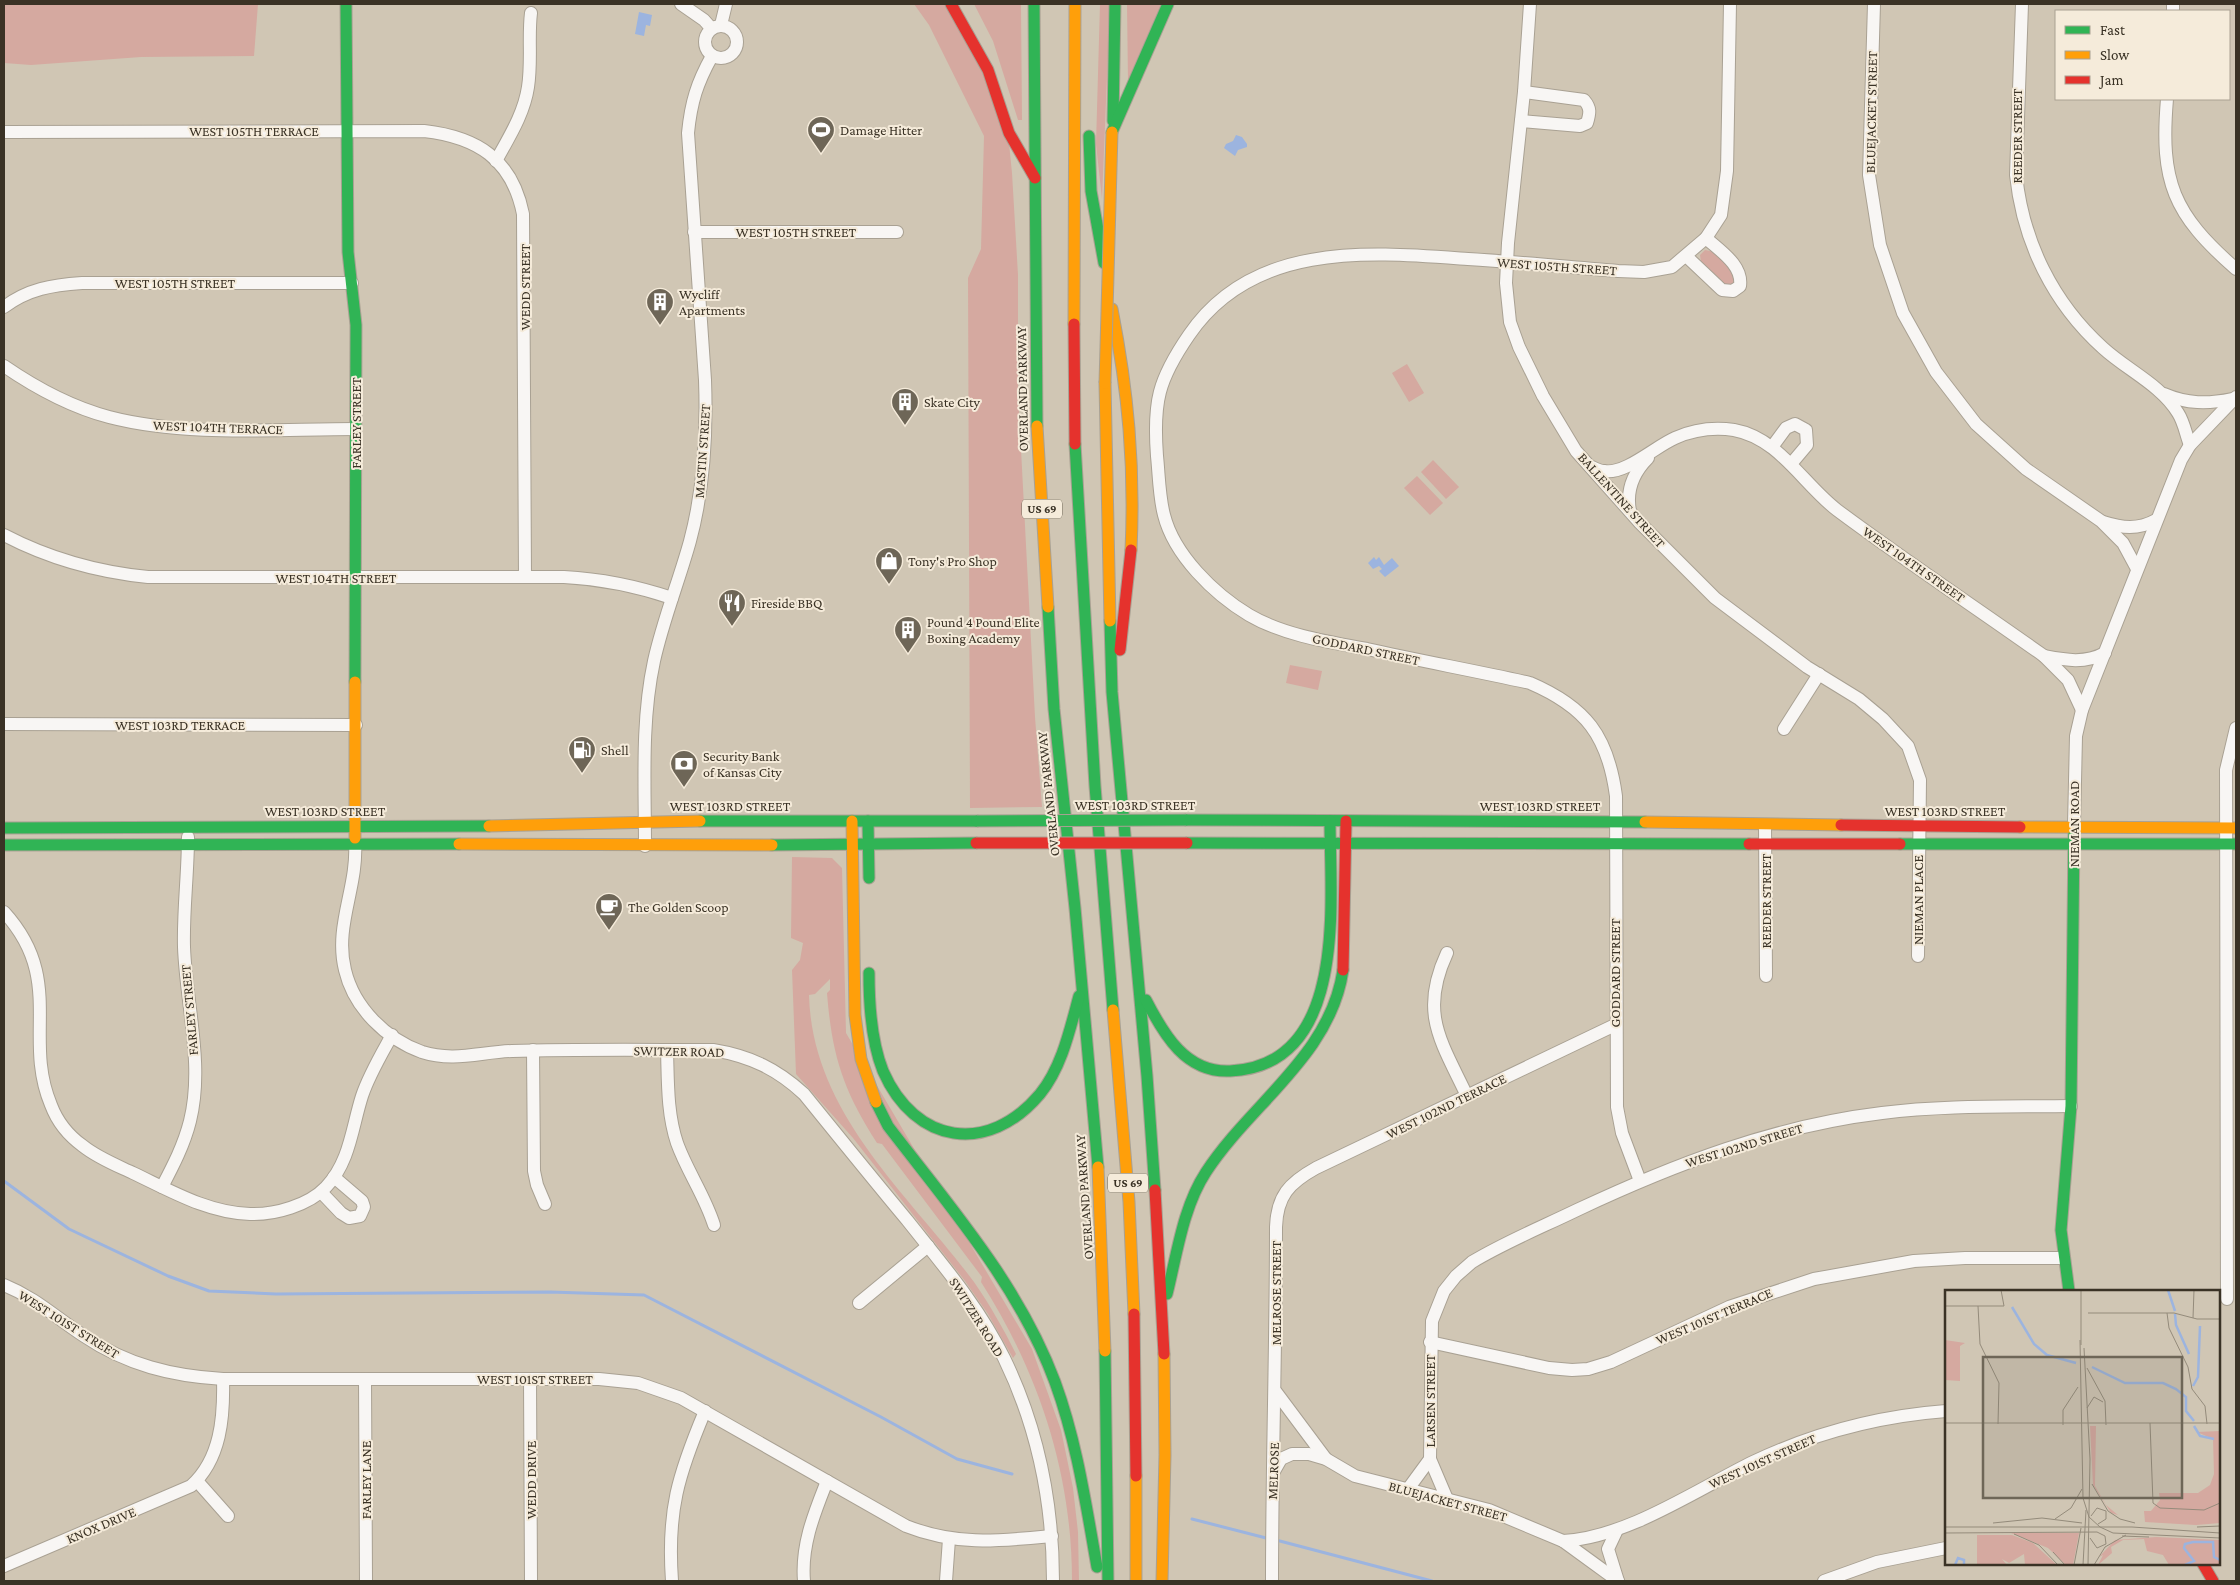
<svg xmlns="http://www.w3.org/2000/svg" width="2240" height="1585" font-family="'Crimson Pro',serif">
<rect width="100%" height="100%" fill="#d0c6b4"/>
<g fill="#d5a9a0">
<polygon points="4,4 258,4 254,56 141,57 31,65 4,63"/>
<polygon points="914,4 956,4 1009,143 1012,173 1018,275 1018,392 1035,717 1042,807 970,808 968,278 981,249 984,136 929,25"/>
<polygon points="974,4 1021,4 1022,120 1018,120 993,41"/>
<polygon points="1100,4 1110,4 1102,199 1096,144"/>
<polygon points="1127,4 1163,4 1128,82"/>
<polygon points="1705,250 1715,252 1736,276 1735,284 1726,287 1701,262 1700,255"/>
<polygon points="1407,364 1424,393 1409,402 1392,373"/>
<polygon points="1433,460 1459,487 1446,499 1421,472"/>
<polygon points="1417,476 1443,503 1430,515 1404,488"/>
<polygon points="1290,665 1322,671 1318,690 1286,683"/>
<path d="M 792,857 L 832,858 L 842,868 L 846,1033 L 1032,1349 L 1061,1430 L 1073,1488 L 1078,1532 L 1079,1581 L 1072,1581 C 1072,1473 1039,1373 981,1282 L 982,1277 L 882,1144 L 877,1143 C 843,1090 832,1056 827,993 L 830,990 L 830,979 L 815,994 L 809,995 C 812,1114 908,1193 974,1282 C 990,1305 1004,1330 1016,1354 L 1013,1358 L 988,1314 L 965,1281 L 853,1138 L 796,1074 L 792,970 L 800,960 L 803,943 L 791,938 Z"/>
</g>
<g fill="#9cb4df">
<polygon points="639,12 652,15 650,26 646,25 644,36 635,34"/>
<polygon points="1236,135 1242,137 1247,144 1247,147 1238,150 1235,156 1224,148 1226,144 1233,141"/>
<polygon points="1374,557 1376,560 1379,557 1384,565 1392,558 1399,566 1385,577 1379,571 1382,569 1379,566 1373,569 1368,563"/>
</g>
<g fill="none" stroke-linecap="round" stroke-linejoin="round">
<g stroke="#9cb4df" stroke-width="3">
<polyline points="4,1181 69,1229 168,1276 209,1291 276,1294 550,1292 644,1295 881,1417 957,1459 1012,1474"/>
<polyline points="1192,1519 1270,1539"/>
<polyline points="1276,1540 1432,1581"/>
</g>
<defs>
<g id="street">
<polyline points="681,4 704,20 711,28"/>
<polyline points="1530,4 1524,92 1508,243 1506,283 1510,322 1519,347 1543,396 1576,451 1640,523 1715,598 1807,667 1859,699 1883,719 1908,746 1920,780 1918,956"/>
<polyline points="1874,4 1869,175 1880,245 1903,313 1936,372 1976,424 2026,469 2101,521 2123,543 2137,569"/>
<path d="M 2022,4 L 2016,175 C 2023,242 2053,303 2103,348 C 2127,370 2161,385 2178,413 C 2184,422 2186,435 2190,445"/>
<polyline points="2173,4 2173,11"/>
<polyline points="721,25 726,4"/>
<circle cx="721" cy="42" r="16"/>
<path d="M 2167,99 C 2160,182 2173,214 2236,269"/>
<path d="M 1521,121 L 1580,126 L 1587,123 C 1590,113 1591,108 1584,100 L 1524,92"/>
<path d="M 4,132 L 424,131 C 477,137 512,159 523,214 L 525,577"/>
<path d="M 496,161 C 509,137 524,114 528,87 C 532,62 528,37 531,13"/>
<polyline points="694,232 897,232"/>
<path d="M 1686,256 L 1722,290 L 1733,291 L 1740,286 C 1743,265 1720,251 1706,238"/>
<path d="M 4,307 C 28,289 52,285 82,283 L 352,283"/>
<path d="M 4,366 C 36,388 71,407 109,417 C 186,437 276,429 356,429"/>
<path d="M 2164,394 C 2187,404 2208,404 2232,399"/>
<polyline points="1772,447 1786,428 1795,424 1806,430 1807,445 1791,464"/>
<path d="M 1590,466 C 1594,468 1599,471 1604,471 C 1625,475 1656,446 1675,438 C 1693,430 1713,427 1734,430 C 1779,438 1803,484 1837,510 C 1904,560 1975,607 2044,656 L 2068,680 L 2082,710"/>
<path d="M 1630,511 C 1626,490 1633,473 1648,458"/>
<path d="M 2103,522 C 2122,528 2138,530 2156,520"/>
<path d="M 4,535 C 50,559 97,572 148,577 L 564,577 C 602,579 636,586 672,598"/>
<path d="M 2044,656 C 2065,660 2085,664 2105,653"/>
<polyline points="4,724 356,725"/>
<polyline points="1784,729 1819,674"/>
<polyline points="1765,825 1766,976"/>
<polyline points="2074,827 2076,736 2082,710 2181,460 2190,445 2236,397"/>
<path d="M 355,843 C 358,887 334,926 345,970 C 354,1008 386,1039 422,1052 C 453,1062 481,1052 512,1051 C 579,1049 646,1050 713,1050 C 750,1056 777,1069 804,1094 C 838,1136 872,1178 907,1220 C 942,1264 979,1307 1004,1358 C 1038,1428 1053,1504 1053,1581"/>
<path d="M 645,846 C 645,785 641,721 654,661 C 663,620 679,581 690,541 C 704,489 707,434 705,380 L 688,133 C 691,102 697,83 712,56"/>
<path d="M 4,912 C 66,980 22,1036 51,1105 C 57,1121 69,1136 83,1146 C 98,1158 116,1165 133,1173 C 169,1190 208,1213 250,1214 C 275,1215 309,1205 326,1187 C 350,1162 352,1127 362,1096 C 369,1075 381,1055 392,1035"/>
<path d="M 1447,953 C 1419,1013 1441,1041 1467,1096"/>
<polyline points="533,1050 534,1171 537,1185 545,1204"/>
<path d="M 667,1050 C 668,1081 667,1113 677,1143 C 687,1171 705,1196 714,1225"/>
<path d="M 1640,1181 L 1622,1133 L 1617,1107 L 1616,796 C 1608,736 1586,707 1530,683 C 1476,671 1421,661 1367,649 C 1328,642 1283,635 1249,615 C 1214,594 1174,555 1164,515 C 1159,496 1159,475 1157,456 C 1153,402 1158,380 1189,335 C 1253,241 1369,252 1468,259 C 1518,262 1568,267 1618,271 L 1644,272 L 1672,267 L 1706,238 L 1721,215 L 1727,171 L 1730,4"/>
<path d="M 162,1187 C 173,1166 184,1145 190,1121 C 204,1065 186,1004 184,947 C 183,910 188,874 188,837"/>
<polyline points="321,1192 341,1213 349,1218 360,1216 364,1207 362,1201 334,1177"/>
<path d="M 4,1285 C 36,1298 55,1317 84,1336 C 127,1365 172,1376 223,1379 L 599,1379 L 638,1383 L 681,1398 L 906,1526 C 956,1546 999,1541 1052,1536"/>
<polyline points="2227,1299 2226,770 2236,728"/>
<polyline points="859,1303 928,1246"/>
<polyline points="1430,1342 1549,1368 1572,1370 1588,1369 1611,1362 1729,1307 1814,1279 1914,1261 1965,1258 2064,1258"/>
<polyline points="365,1379 366,1581"/>
<polyline points="530,1379 531,1581"/>
<polyline points="1276,1392 1326,1459"/>
<polyline points="1273,1473 1281,1459 1292,1454 1309,1454 1326,1459 1355,1476 1489,1510 1563,1541 1618,1581"/>
<polyline points="197,1481 228,1516"/>
<polyline points="1408,1489 1430,1459"/>
<path d="M 1447,1499 L 1430,1459 L 1432,1321 L 1444,1291 L 1456,1276 L 1472,1262 C 1505,1242 1542,1227 1577,1210 C 1675,1164 1774,1126 1882,1113 C 1945,1105 2008,1107 2071,1106"/>
<polyline points="1616,1532 1608,1549 1618,1581"/>
<path d="M 1563,1541 C 1626,1538 1696,1490 1753,1462 C 1814,1433 1880,1416 1946,1411"/>
<path d="M 4,1566 L 191,1486 C 221,1459 224,1417 223,1379"/>
<path d="M 672,1581 C 667,1511 678,1475 705,1411"/>
<path d="M 804,1581 C 801,1545 814,1514 827,1481"/>
<polyline points="946,1581 949,1539"/>
<path d="M 1272,1581 C 1272,1463 1276,1345 1276,1227 C 1277,1196 1289,1183 1316,1168 L 1615,1025"/>
<polyline points="1824,1581 1877,1562 1946,1548"/>
</g>
<g id="fast">
<polyline points="346,4 348,252 356,325 355,682"/>
<polyline points="1034,4 1037,426"/>
<polyline points="1113,121 1115,4"/>
<polyline points="1112,132 1168,4"/>
<polyline points="1089,136 1091,191 1104,263"/>
<polyline points="1075,444 1095,786 1113,1010"/>
<polyline points="1048,607 1054,709 1075,908 1098,1167"/>
<polyline points="1110,621 1112,692 1147,1076 1155,1190"/>
<polyline points="1186,820 1645,822"/>
<polyline points="700,821 977,821"/>
<polyline points="868,821 869,878"/>
<polyline points="4,828 489,826"/>
<polyline points="1187,843 1749,844"/>
<polyline points="1900,844 2236,844"/>
<polyline points="4,845 459,844"/>
<polyline points="772,845 976,843"/>
<path d="M 869,973 C 869,1005 871,1041 883,1071 C 915,1144 988,1156 1040,1094 C 1062,1067 1070,1029 1079,996"/>
<path d="M 1146,1000 C 1164,1035 1186,1073 1230,1071 C 1349,1066 1330,901 1330,821"/>
<path d="M 876,1102 L 888,1126 C 950,1207 1019,1285 1055,1382 C 1077,1442 1086,1505 1097,1567"/>
<polyline points="2069,1291 2061,1230 2071,1106 2074,833"/>
<path d="M 1167,1294 C 1177,1254 1183,1207 1206,1172 C 1250,1104 1331,1055 1343,970"/>
<polyline points="1105,1351 1108,1581"/>
</g>
<g id="slow">
<path d="M 1112,309 C 1128,391 1135,466 1131,550"/>
<polyline points="1074,324 1075,4"/>
<polyline points="1105,383 1110,621"/>
<polyline points="1037,426 1048,607"/>
<polyline points="852,821 855,1015 861,1059 876,1102"/>
<polyline points="1645,822 1841,825"/>
<polyline points="489,826 700,821"/>
<polyline points="2020,827 2236,828"/>
<polyline points="355,838 355,682"/>
<polyline points="459,844 772,845"/>
<polyline points="1113,1010 1129,1202 1134,1314"/>
<polyline points="1098,1167 1105,1351"/>
<polyline points="1136,1476 1136,1581"/>
<polyline points="1162,1581 1165,1455 1164,1354"/>
</g>
<g id="jam">
<polyline points="951,4 988,70 1009,133 1035,178"/>
<polyline points="1074,324 1075,444"/>
<polyline points="1120,650 1131,550"/>
<polyline points="1841,825 2020,827"/>
<polyline points="1749,844 1900,844"/>
<polyline points="1343,970 1346,821"/>
<polyline points="1155,1190 1164,1354"/>
<polyline points="1134,1314 1136,1476"/>
<polyline points="2203,1564 2213,1581"/>
</g>
</defs>
<use href="#street" stroke="#a9a193" stroke-width="14"/>
<use href="#fast" stroke="#a9a193" stroke-width="13"/>
<use href="#slow" stroke="#a9a193" stroke-width="13"/>
<use href="#jam" stroke="#a9a193" stroke-width="13"/>
<use href="#street" stroke="#f8f6f4" stroke-width="12"/>
<use href="#fast" stroke="#30b455" stroke-width="11"/>
<use href="#slow" stroke="#ff9f0a" stroke-width="11"/>
<use href="#jam" stroke="#e5322d" stroke-width="11"/>
<defs>
<polyline id="fast-bridge" points="977,821 1186,820"/>
<polyline id="slow-bridge" points="1105,383 1112,132"/>
<polyline id="jam-bridge" points="976,843 1187,843"/>
</defs>
<use href="#fast-bridge" stroke="#a9a193" stroke-width="13" stroke-linecap="butt"/>
<use href="#slow-bridge" stroke="#a9a193" stroke-width="13" stroke-linecap="butt"/>
<use href="#jam-bridge" stroke="#a9a193" stroke-width="13" stroke-linecap="butt"/>
<use href="#fast-bridge" stroke="#30b455" stroke-width="11"/>
<use href="#slow-bridge" stroke="#ff9f0a" stroke-width="11"/>
<use href="#jam-bridge" stroke="#e5322d" stroke-width="11"/>
</g>
<defs>
<symbol id="stadium-pin" viewBox="-11 -11 22 30"><path d="M0 17L-7.5 6A9.5 9.5 0 1 1 7.5 6Z" fill="#6e6657" stroke="#f5ebda"/><path d="M0-5a6.5 5 0 1 0 0 10a6.5 5 0 1 0 0-10ZM-3.5-1.8h7v3.6h-7Z" fill="#fff"/></symbol>
<symbol id="building-pin" viewBox="-11 -11 22 30"><path d="M0 17L-7.5 6A9.5 9.5 0 1 1 7.5 6Z" fill="#6e6657" stroke="#f5ebda"/><path d="M-4-6H4V6H1V3H-1V6H-4ZM-2.5-4.3h1.7v1.8h-1.7ZM.8-4.3h1.7v1.8H.8ZM-2.5-1h1.7V.8h-1.7ZM.8-1h1.7V.8H.8Z" fill="#fff"/></symbol>
<symbol id="shop-pin" viewBox="-11 -11 22 30"><path d="M0 17L-7.5 6A9.5 9.5 0 1 1 7.5 6Z" fill="#6e6657" stroke="#f5ebda"/><path d="M-5-2.5h2.3a2.7 3.5 0 0 1 5.4 0H5L5.5 6h-11ZM-1.5-2.5h3a1.5 2.3 0 0 0-3 0Z" fill="#fff"/></symbol>
<symbol id="restaurant-pin" viewBox="-11 -11 22 30"><path d="M0 17L-7.5 6A9.5 9.5 0 1 1 7.5 6Z" fill="#6e6657" stroke="#f5ebda"/><path d="M-5-6h1v4h1v-4h1v4h1v-4h1v5L-1.5 .5V6h-2V.5L-5-1ZM5-6V6H3V1.5H1.5Q1.5-4 5-6Z" fill="#fff"/></symbol>
<symbol id="fuel-pin" viewBox="-11 -11 22 30"><path d="M0 17L-7.5 6A9.5 9.5 0 1 1 7.5 6Z" fill="#6e6657" stroke="#f5ebda"/><path d="M-5.5-6h7V0h2V4h1.3V-2.5L3-4.5l.8-.8L6-3V5H2.5V1h-1V6h-7ZM-4.2-4.7v3.2H.2V-4.7Z" fill="#fff"/></symbol>
<symbol id="bank-pin" viewBox="-11 -11 22 30"><path d="M0 17L-7.5 6A9.5 9.5 0 1 1 7.5 6Z" fill="#6e6657" stroke="#f5ebda"/><path d="M-6-4H6V4H-6ZM0-2.3a2.3 2.3 0 1 0 0 4.6a2.3 2.3 0 1 0 0-4.6Z" fill="#fff"/></symbol>
<symbol id="cafe-pin" viewBox="-11 -11 22 30"><path d="M0 17L-7.5 6A9.5 9.5 0 1 1 7.5 6Z" fill="#6e6657" stroke="#f5ebda"/><path d="M-5.5-4.5H6V0H3Q3 3.5 0 3.5H-2.5Q-5.5 3.5-5.5 0ZM3-3.2v2h1.7v-2ZM-6 4.5H4V6H-6Z" fill="#fff"/></symbol>
</defs>
<g fill-rule="evenodd">
<use href="#stadium-pin" x="805" y="114" width="32" height="43"/>
<use href="#building-pin" x="644" y="286" width="32" height="43"/>
<use href="#building-pin" x="889" y="386" width="32" height="43"/>
<use href="#shop-pin" x="873" y="545" width="32" height="43"/>
<use href="#restaurant-pin" x="716" y="587" width="32" height="43"/>
<use href="#building-pin" x="892" y="614" width="32" height="43"/>
<use href="#fuel-pin" x="566" y="734" width="32" height="43"/>
<use href="#bank-pin" x="668" y="748" width="32" height="43"/>
<use href="#cafe-pin" x="593" y="891" width="32" height="43"/>
</g>
<g text-anchor="middle" dominant-baseline="central" stroke-width="4" stroke-linejoin="round" paint-order="stroke">
<g fill="#f5ebda" stroke="#726a5b" stroke-width="1">
<rect x="1022" y="499.5" width="40" height="19" rx="4"/>
<rect x="1108" y="1173.5" width="40" height="19" rx="4"/>
</g>
<g font-size="12" font-weight="bold" fill="#3a3225">
<text x="1042" y="509">US 69</text>
<text x="1128" y="1183">US 69</text>
</g>
<g font-size="14" fill="#3a3225" stroke="#f5ebda">
<text transform="translate(1871 112) rotate(-89)">BLUEJACKET STREET</text>
<text x="254" y="131">WEST 105TH TERRACE</text>
<text transform="translate(2017 136) rotate(-90)">REEDER STREET</text>
<text x="796" y="232">WEST 105TH STREET</text>
<text transform="translate(1557 266) rotate(4)">WEST 105TH STREET</text>
<text x="175" y="283">WEST 105TH STREET</text>
<text transform="translate(525 287) rotate(-90)">WEDD STREET</text>
<text transform="translate(1022 389) rotate(-91)">OVERLAND PARKWAY</text>
<text transform="translate(356 423) rotate(-90)">FARLEY STREET</text>
<text transform="translate(218 427) rotate(2)">WEST 104TH TERRACE</text>
<text transform="translate(702 451) rotate(-86)">MASTIN STREET</text>
<text transform="translate(1622 500) rotate(48)">BALLENTINE STREET</text>
<text transform="translate(1914 564) rotate(35)">WEST 104TH STREET</text>
<text x="336" y="578">WEST 104TH STREET</text>
<text transform="translate(1366 649) rotate(12)">GODDARD STREET</text>
<text x="180" y="725">WEST 103RD TERRACE</text>
<text transform="translate(1048 794) rotate(-96)">OVERLAND PARKWAY</text>
<text x="1135" y="805">WEST 103RD STREET</text>
<text x="730" y="806">WEST 103RD STREET</text>
<text x="1540" y="806">WEST 103RD STREET</text>
<text x="325" y="811">WEST 103RD STREET</text>
<text x="1945" y="811">WEST 103RD STREET</text>
<text transform="translate(2074 824) rotate(-90)">NIEMAN ROAD</text>
<text transform="translate(1918 900) rotate(-90)">NIEMAN PLACE</text>
<text transform="translate(1766 901) rotate(-90)">REEDER STREET</text>
<text transform="translate(1615 973) rotate(-90)">GODDARD STREET</text>
<text transform="translate(189 1010) rotate(-95)">FARLEY STREET</text>
<text transform="translate(679 1051) rotate(1)">SWITZER ROAD</text>
<text transform="translate(1446 1106) rotate(-26)">WEST 102ND TERRACE</text>
<text transform="translate(1744 1145) rotate(-17)">WEST 102ND STREET</text>
<text transform="translate(1084 1197) rotate(-94)">OVERLAND PARKWAY</text>
<text transform="translate(1276 1293) rotate(-90)">MELROSE STREET</text>
<text transform="translate(1714 1316) rotate(-23)">WEST 101ST TERRACE</text>
<text transform="translate(977 1317) rotate(58)">SWITZER ROAD</text>
<text transform="translate(69 1324) rotate(32)">WEST 101ST STREET</text>
<text x="535" y="1379">WEST 101ST STREET</text>
<text transform="translate(1430 1401) rotate(-90)">LARSEN STREET</text>
<text transform="translate(1762 1461) rotate(-24)">WEST 101ST STREET</text>
<text transform="translate(1273 1471) rotate(-88)">MELROSE</text>
<text transform="translate(366 1480) rotate(-90)">FARLEY LANE</text>
<text transform="translate(531 1480) rotate(-90)">WEDD DRIVE</text>
<text transform="translate(1448 1501) rotate(15)">BLUEJACKET STREET</text>
<text transform="translate(101 1525) rotate(-23)">KNOX DRIVE</text>
</g>
<g font-size="14" fill="#3a3225" stroke="#f5ebda" text-anchor="start">
<text x="840" y="130">Damage Hitter</text>
<text x="679" y="294">Wycliff<tspan x="679" dy="16">Apartments</tspan></text>
<text x="924" y="402">Skate City</text>
<text x="908" y="561">Tony's Pro Shop</text>
<text x="751" y="603">Fireside BBQ</text>
<text x="927" y="622">Pound 4 Pound Elite<tspan x="927" dy="16">Boxing Academy</tspan></text>
<text x="601" y="750">Shell</text>
<text x="703" y="756">Security Bank<tspan x="703" dy="16">of Kansas City</tspan></text>
<text x="628" y="907">The Golden Scoop</text>
</g>
</g>
<g transform="translate(1945 1290)">
<rect width="275" height="275" fill="#d0c6b4"/>
<path d="M 0,50 L 20,53 L 15,56 L 15,91 L 0,90 ZM 145,136 L 151,136 L 150,196 L 161,215 L 173,225 L 166,223 L 148,195 ZM 275,141 L 275,233 L 251,235 L 200,232 L 199,221 L 206,221 L 215,210 L 214,203 L 253,203 L 265,195 L 269,184 L 268,149 L 252,142 ZM 66,243 L 134,243 L 128,275 L 121,275 L 103,258 ZM 32,245 L 67,245 L 88,253 L 112,275 L 80,275 L 79,264 L 64,273 L 57,269 L 62,275 L 32,274 ZM 211,247 L 275,250 L 275,275 L 224,275 L 218,265 L 202,261 L 199,249 L 178,250 L 166,257 L 167,263 L 153,275 L 158,265 L 154,267 L 170,250 Z" fill="#d5a9a0"/>
<path fill="none" stroke="#9cb4df" stroke-width="2.5" d="M 223,0 L 230,21M 67,17 L 89,54 L 102,65 L 131,73M 230,24 L 231,35 L 244,64M 147,77 L 180,93 L 218,93 L 231,99 L 241,107 L 241,121 L 249,131M 248,96 L 253,87 L 255,36M 249,136 L 255,146 L 269,149M 10,275 L 13,268 L 19,270 L 19,275M 240,275 L 249,271 L 239,258 L 240,254 L 248,252 L 268,252 L 269,267 L 275,270"/>
<path fill="none" stroke="#948b7b" stroke-width="1" d="M 136,0 L 136,55M 0,16 L 59,16 L 56,0M 33,16 L 35,54 L 54,93 L 53,134M 143,23 L 229,23 L 252,29 L 275,29M 222,23 L 224,38 L 243,77 L 247,99 L 260,116 L 262,134M 248,28 L 249,0M 135,50 L 138,208 L 144,227 L 155,237 L 168,243 L 275,248M 139,58 L 145,169 L 143,275M 142,78 L 160,111 L 161,135M 142,118 L 149,107 L 158,112M 0,133 L 275,133M 205,133 L 208,213 L 215,218 L 259,220 L 275,213M 118,135 L 118,120 L 133,97M 147,194 L 163,221 L 175,229 L 190,233M 146,226 L 152,218 L 161,221 L 161,229 L 153,234M 110,229 L 126,218 L 137,199M 48,233 L 97,228 L 137,233M 0,237 L 187,237 L 275,243M 252,237 L 275,236M 0,243 L 152,242 L 160,246 L 161,254 L 152,258 L 145,248M 69,244 L 94,255 L 113,275M 177,246 L 204,247M 108,262 L 120,275M 129,275 L 136,238M 138,275 L 141,220M 149,275 L 160,257 L 181,245"/>
<path fill="#6e6657" fill-opacity="0.15" stroke="#6e6657" stroke-width="2.5" d="M 38,67 L 237,67 L 237,208 L 38,208 Z"/>
<rect width="275" height="275" fill="none" stroke="#3a3225" stroke-width="2.5"/>
</g>
<rect width="2240" height="1585" fill="none" stroke="#3a3225" stroke-width="10"/>
<rect x="2055" y="10" width="175" height="90" fill="#f5ebda" stroke="#aaa192"/>
<rect x="2065" y="26" width="25" height="8" fill="#30b455" stroke="#aaa192"/>
<text x="2100" y="35" font-size="15" fill="#3a3225">Fast</text>
<rect x="2065" y="51" width="25" height="8" fill="#ff9f0a" stroke="#aaa192"/>
<text x="2100" y="60" font-size="15" fill="#3a3225">Slow</text>
<rect x="2065" y="76" width="25" height="8" fill="#e5322d" stroke="#aaa192"/>
<text x="2100" y="85" font-size="15" fill="#3a3225">Jam</text>
</svg>
